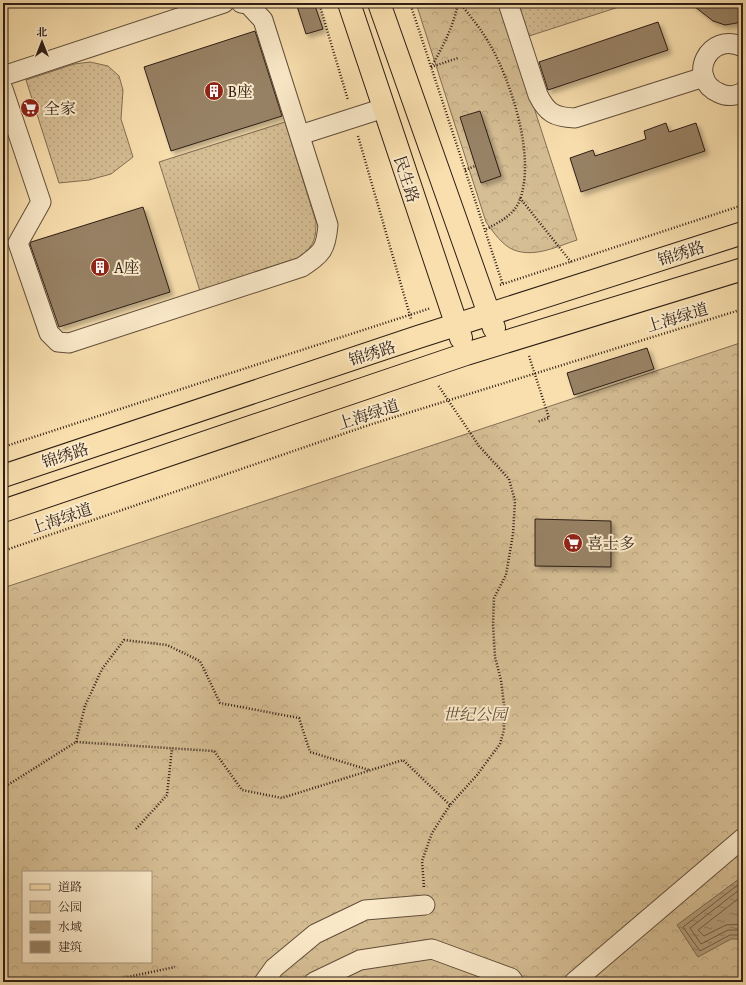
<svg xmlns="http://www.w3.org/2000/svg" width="746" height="985" font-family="'Gentium Book Plus','Noto Serif SC',serif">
<defs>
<pattern id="grass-dots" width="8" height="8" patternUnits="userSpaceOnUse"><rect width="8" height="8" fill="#d6be94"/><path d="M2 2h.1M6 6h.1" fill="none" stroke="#b8a37f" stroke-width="1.8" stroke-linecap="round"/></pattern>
<pattern id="park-crowns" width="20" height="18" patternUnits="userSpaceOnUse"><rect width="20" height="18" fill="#d6be94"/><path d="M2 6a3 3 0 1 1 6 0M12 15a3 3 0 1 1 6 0" fill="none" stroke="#b8a37f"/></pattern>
<pattern id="water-ripples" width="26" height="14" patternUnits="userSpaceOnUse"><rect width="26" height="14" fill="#b49d7a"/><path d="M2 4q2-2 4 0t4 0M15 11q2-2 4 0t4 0" fill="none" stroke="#937f63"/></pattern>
<filter id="shadow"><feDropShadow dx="3.5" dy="3.5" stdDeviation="2" flood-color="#0004"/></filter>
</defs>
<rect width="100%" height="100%" fill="#f9dfae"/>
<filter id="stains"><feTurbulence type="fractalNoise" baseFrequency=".005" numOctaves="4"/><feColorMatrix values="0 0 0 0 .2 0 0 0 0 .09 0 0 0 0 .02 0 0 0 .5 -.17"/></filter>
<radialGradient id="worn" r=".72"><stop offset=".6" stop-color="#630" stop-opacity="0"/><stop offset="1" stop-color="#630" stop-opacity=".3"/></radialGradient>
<g fill="url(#grass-dots)" stroke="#826e55">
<polygon points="508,3 631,3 520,39"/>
<polygon points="90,62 108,66 119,76 123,90 121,119 133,157 111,174 89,180 59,183 26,80 74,64"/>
<path d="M 285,122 L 316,222 C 316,241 313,247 298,258 L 200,291 L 159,162 Z"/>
</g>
<g fill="url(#park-crowns)" stroke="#826e55" fill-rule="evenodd">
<path d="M 416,3 L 500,3 L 577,240 C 558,246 535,258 514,250 C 503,246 493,232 486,222 Z"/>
<path d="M 743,342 L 743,982 L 3,982 L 3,588 ZM 23,872 L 151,872 L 151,962 L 23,962 Z"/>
</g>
<polygon fill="url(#water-ripples)" stroke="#7e6a52" points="743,876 743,939 731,939 698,957 677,925"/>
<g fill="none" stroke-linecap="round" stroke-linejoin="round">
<g stroke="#715e48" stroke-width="1">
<polyline points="743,881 683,927 700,951 730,935 743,935"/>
<polyline points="743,887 690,928 701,944 728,930 743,930"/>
<polyline points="743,895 698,930 704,936 726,925 743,924"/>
</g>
</g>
<g fill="#988265" stroke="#2e1e16" filter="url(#shadow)">
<polygon points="296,3 314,3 323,29 306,34"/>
<polygon points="690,3 743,3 743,18 737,23 725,25 713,21"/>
<polygon points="658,22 668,50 548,90 539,62"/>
<polygon points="255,31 282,116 171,151 144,67"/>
<polygon points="480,111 501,176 481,183 460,117"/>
<polygon points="666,123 669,132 696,123 705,151 581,192 570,158 593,150 595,156 646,139 644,131"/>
<polygon points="143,207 170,292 59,327 30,244 31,242"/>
<polygon points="647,348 654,369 574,395 567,373"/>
<polygon points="535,519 611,521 611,567 535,566"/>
</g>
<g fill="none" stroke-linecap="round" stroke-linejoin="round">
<defs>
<g id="minor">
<path d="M 508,3 L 538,95 C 547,113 554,117 575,118 L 704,77"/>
<path d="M 743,47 C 708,30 686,79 719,93 C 727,97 736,96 743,92"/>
<polyline points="3,76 224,3"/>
<path d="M 3,89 L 41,202 L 18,243 L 49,333 L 58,342 L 69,343 L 302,267 C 322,253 326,250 328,225 L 263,20 L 248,4 L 241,3"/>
<polyline points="300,135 384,108"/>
<polyline points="264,982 274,968 315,934 365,910 425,905"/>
<polyline points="314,982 360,960 432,949 511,978 514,982"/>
<polyline points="574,982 743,838"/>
</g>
<g id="major">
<polyline points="349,3 461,338"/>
<polyline points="379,3 494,328"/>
<polyline points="3,476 418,337 743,233"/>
<polyline points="3,511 466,354 743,269"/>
</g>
</defs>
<use href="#minor" stroke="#614e3c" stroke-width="21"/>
<use href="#major" stroke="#2e1e16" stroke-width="24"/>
<g stroke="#2e1e16" stroke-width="2.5" stroke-dasharray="1 2" stroke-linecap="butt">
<polyline points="319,3 348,100"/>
<polyline points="410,3 503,285"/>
<path d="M 460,3 C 470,16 481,29 489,43 C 511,80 538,162 518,204 C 511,217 497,223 485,230"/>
<path d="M 431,67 C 443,47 454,25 458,3"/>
<polyline points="431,67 458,58"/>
<polyline points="358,136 411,319"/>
<polyline points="465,170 475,166"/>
<polyline points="520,198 571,262"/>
<polyline points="500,285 743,205"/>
<polyline points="529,356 549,418 537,422"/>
<polyline points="3,447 431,308"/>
<polyline points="3,551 369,425 743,309"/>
<polyline points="76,742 85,706 102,669 124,640 167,645 200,661 220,703 299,718 310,752 369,770"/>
<polyline points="3,788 76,742 214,751 242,790 282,798 403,760 450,805"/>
<polyline points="136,829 167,795 172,748"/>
<polyline points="424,887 422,861 432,833 450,805 477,775 500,744 504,730 504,705 501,680 495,657 493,624 494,598 506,575 513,534 515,501 509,479 479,446 438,385"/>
<polyline points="104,982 175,967"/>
</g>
<use href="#minor" stroke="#fbeaca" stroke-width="19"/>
<use href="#major" stroke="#f9dfae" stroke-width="22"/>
</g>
<defs>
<symbol id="building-disc" viewBox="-11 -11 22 22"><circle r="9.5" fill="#8f2418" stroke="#fbeaca"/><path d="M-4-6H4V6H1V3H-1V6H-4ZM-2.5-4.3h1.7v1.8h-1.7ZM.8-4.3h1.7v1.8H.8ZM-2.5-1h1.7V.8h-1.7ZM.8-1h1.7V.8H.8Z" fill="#fff"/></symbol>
<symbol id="supermarket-disc" viewBox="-11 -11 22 22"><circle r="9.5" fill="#8f2418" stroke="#fbeaca"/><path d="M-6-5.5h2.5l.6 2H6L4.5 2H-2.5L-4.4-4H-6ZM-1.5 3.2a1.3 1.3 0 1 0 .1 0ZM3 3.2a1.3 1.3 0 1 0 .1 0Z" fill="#fff"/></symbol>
</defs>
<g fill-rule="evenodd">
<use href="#building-disc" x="203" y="80" width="22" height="22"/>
<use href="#supermarket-disc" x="19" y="97" width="22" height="22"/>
<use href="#building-disc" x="89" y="256" width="22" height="22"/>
<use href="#supermarket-disc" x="562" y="532" width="22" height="22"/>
</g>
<g text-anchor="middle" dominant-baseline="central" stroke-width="4" stroke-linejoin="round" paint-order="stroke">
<g font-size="16" fill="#2e1e16" stroke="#fbeaca" text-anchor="start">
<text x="228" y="91">B座</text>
<text x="44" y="108">全家</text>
<text x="114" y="267">A座</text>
<text x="587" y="543">喜士多</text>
</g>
<g font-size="16" fill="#2e1e16" stroke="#fbeaca">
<text transform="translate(407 179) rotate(72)">民生路</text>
<text transform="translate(681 253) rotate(-18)">锦绣路</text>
<text transform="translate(677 317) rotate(-17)">上海绿道</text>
<text transform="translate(372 353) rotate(-18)">锦绣路</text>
<text transform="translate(368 414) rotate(-18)">上海绿道</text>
<text transform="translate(65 455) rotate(-18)">锦绣路</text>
<text transform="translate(61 518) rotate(-19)">上海绿道</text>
</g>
<g font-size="16" font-style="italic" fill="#604e3c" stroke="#fbeaca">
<text x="475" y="714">世纪公园</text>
</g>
</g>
<rect width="746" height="985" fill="none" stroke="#f9dfae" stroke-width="16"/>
<rect x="4" y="4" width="738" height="977" fill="none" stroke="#2e1e16" stroke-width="2"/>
<rect x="8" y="8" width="730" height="969" fill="none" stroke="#2e1e16"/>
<rect x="22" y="871" width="130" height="92" fill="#fbeaca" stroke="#a99882"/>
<rect x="30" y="884" width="20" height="6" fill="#f9dfae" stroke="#a99882"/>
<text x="58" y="891" font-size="12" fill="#2e1e16">道路</text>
<rect x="30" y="901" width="20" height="12" fill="url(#park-crowns)" stroke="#a99882"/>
<text x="58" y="911" font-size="12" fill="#2e1e16">公园</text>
<rect x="30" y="921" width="20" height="12" fill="url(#water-ripples)" stroke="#a99882"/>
<text x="58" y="931" font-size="12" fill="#2e1e16">水域</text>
<rect x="30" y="941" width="20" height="12" fill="#988265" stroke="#a99882"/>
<text x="58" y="951" font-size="12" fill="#2e1e16">建筑</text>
<g transform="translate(42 42)" stroke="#fbeaca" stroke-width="3" paint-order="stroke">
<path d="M0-3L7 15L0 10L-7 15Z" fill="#2e1e16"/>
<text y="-6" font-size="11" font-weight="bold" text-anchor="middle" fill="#2e1e16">北</text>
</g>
<rect width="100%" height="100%" filter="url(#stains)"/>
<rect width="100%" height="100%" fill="url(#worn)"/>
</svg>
